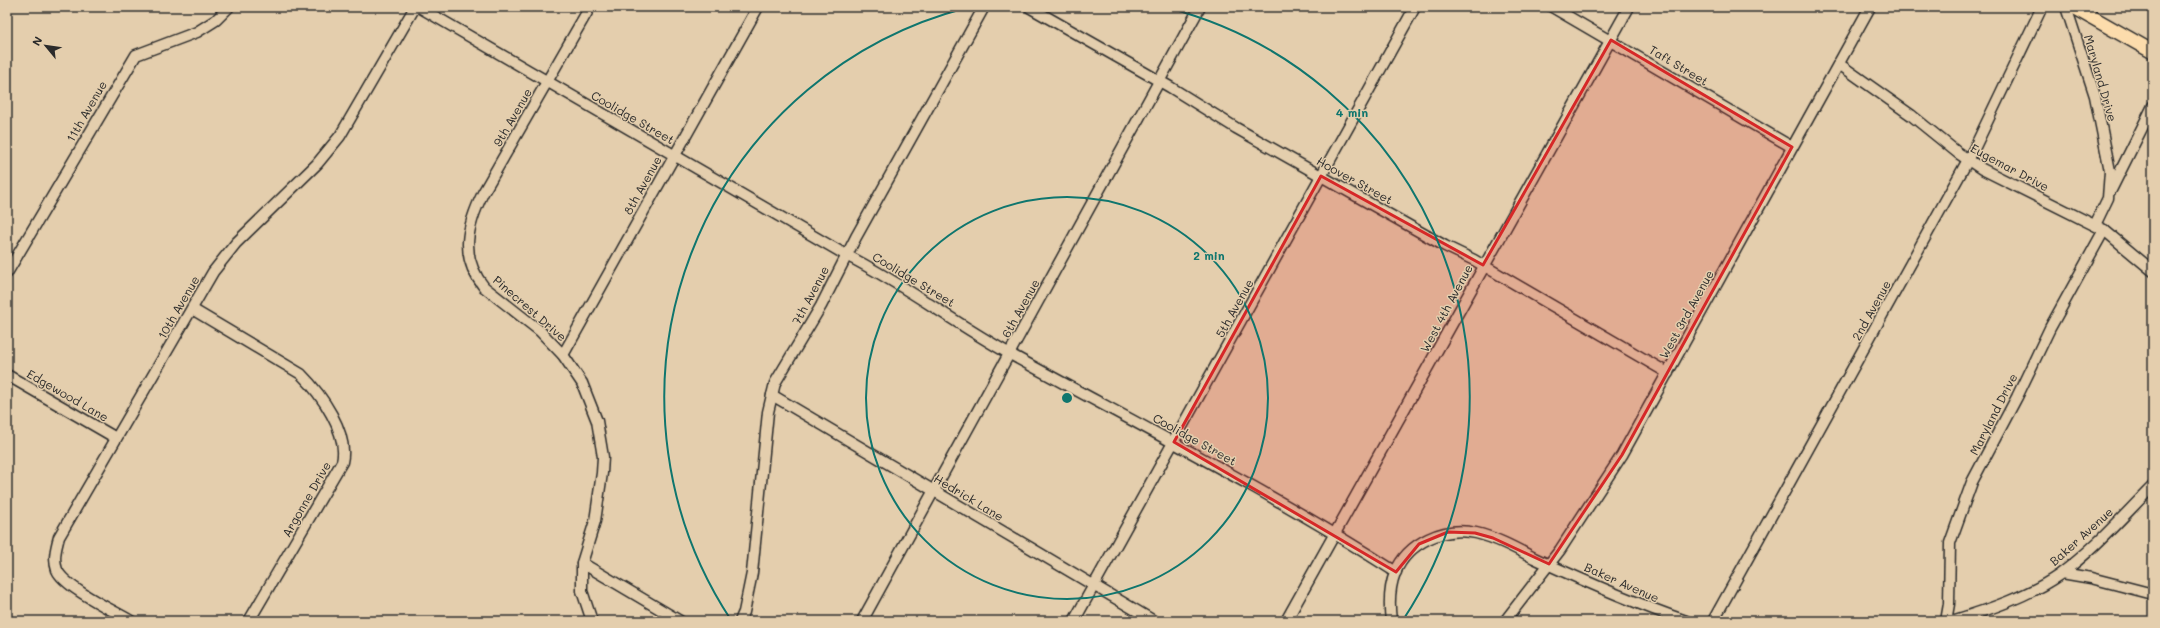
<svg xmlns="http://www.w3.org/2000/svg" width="2160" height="628" font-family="Mali,sans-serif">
<rect width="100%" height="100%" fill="#e4cead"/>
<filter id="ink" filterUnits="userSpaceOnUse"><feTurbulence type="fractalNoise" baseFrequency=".025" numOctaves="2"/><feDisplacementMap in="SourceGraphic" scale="8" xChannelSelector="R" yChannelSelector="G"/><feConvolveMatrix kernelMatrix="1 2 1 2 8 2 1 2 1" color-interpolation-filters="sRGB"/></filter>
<g filter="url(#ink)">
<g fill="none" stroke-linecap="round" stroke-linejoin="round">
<defs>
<g id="minor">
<path d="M 419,7 L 846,255 C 904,284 954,323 1010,354 C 1139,425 1271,492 1396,572"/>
<path d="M 590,7 L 483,193 C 467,226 459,256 484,287 L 540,331 L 563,355 L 582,383 L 597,421 L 603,457 L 602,473 L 595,521 L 582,563 L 582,591 L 592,621"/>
<polyline points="1029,7 1170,87 1236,128 1445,246 1474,260 1668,373"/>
<polyline points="1552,7 1792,147"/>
<polyline points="2066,7 2095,96 2110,171 2108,198 2095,225"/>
<polyline points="1839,64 1911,115 1958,153 1982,169 2104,230 2153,271"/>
<polyline points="2111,190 2153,106"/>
<polyline points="7,273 136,55 197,32 216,20 229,7"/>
<path d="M 192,309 L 301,374 C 321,394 349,433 342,462 L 249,621"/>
<polyline points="563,355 758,7"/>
<polyline points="7,375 116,438"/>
<polyline points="772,395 1154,621"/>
<polyline points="582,563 680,621"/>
<polyline points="2062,573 2091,578 2153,594"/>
<path d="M 131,621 C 114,611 64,587 57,570 C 53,559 56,548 59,537 L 213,272 L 236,243 L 317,164 L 340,136 L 415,7"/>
<polyline points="740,621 744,612 752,573 768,412 775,383 821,306 856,237 984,7"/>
<polyline points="862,621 1200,7"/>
<polyline points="1074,621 1415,7"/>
<polyline points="1286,621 1629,7"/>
<path d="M 1391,621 C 1389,605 1389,588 1395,573 C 1408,542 1444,526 1476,533 C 1497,538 1515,548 1534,558 C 1584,581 1634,603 1686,621"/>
<polyline points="1505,621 1560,550 1622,455 1870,7"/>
<polyline points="1713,621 1974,149 2042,7"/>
<polyline points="1946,621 1949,604 1950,543 1972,482 2017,397 2050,328 2104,230"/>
<path d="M 1952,621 C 1988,610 2029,596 2059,575 C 2094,550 2123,516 2153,486"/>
</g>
<polyline id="major" points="2074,7 2153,52"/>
</defs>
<use href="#minor" stroke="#2b2b2b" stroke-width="13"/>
<use href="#major" stroke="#2b2b2b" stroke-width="16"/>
<use href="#minor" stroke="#e4cead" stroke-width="10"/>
<use href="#major" stroke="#fcdcac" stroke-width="13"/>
</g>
</g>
<path fill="#d62828" fill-opacity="0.2" stroke="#d62828" stroke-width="3" stroke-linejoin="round" d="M 1611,40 L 1792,147 L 1622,455 L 1549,564 L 1493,538 L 1475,533 L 1448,532 L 1419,544 L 1396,572 L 1174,442 L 1321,176 L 1483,265 Z"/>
<g fill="none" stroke="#0f766e" stroke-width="2">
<circle cx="1067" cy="398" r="201"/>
<path d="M731 620A403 403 0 0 1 966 8M1168 8A403 403 0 0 1 1403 620"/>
</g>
<g text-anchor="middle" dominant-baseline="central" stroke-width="3" stroke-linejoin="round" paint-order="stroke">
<g font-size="12" fill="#2b2b2b" stroke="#e4cead">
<text transform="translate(1679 65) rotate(31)">Taft Street</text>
<text transform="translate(2101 78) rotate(74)">Maryland Drive</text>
<text transform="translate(86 111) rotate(-60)">11th Avenue</text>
<text transform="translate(512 117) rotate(-60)">9th Avenue</text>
<text transform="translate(633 117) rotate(30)">Coolidge Street</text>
<text transform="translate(2010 167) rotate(28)">Eugemar Drive</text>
<text transform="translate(1355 180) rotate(29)">Hoover Street</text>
<text transform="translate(642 185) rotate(-61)">8th Avenue</text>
<text transform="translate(914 279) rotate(31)">Coolidge Street</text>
<text transform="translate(810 295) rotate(-62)">7th Avenue</text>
<text transform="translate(178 307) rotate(-60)">10th Avenue</text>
<text transform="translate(530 308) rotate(41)">Pinecrest Drive</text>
<text transform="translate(1020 308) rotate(-61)">6th Avenue</text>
<text transform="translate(1234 308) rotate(-61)">5th Avenue</text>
<text transform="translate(1446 308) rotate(-62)">West 4th Avenue</text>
<text transform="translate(1871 310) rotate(-61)">2nd Avenue</text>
<text transform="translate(1686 314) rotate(-61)">West 3rd Avenue</text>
<text transform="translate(68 395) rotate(30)">Edgewood Lane</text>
<text transform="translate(1993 414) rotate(-63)">Maryland Drive</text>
<text transform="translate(1195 439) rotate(29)">Coolidge Street</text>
<text transform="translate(969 497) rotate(31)">Hedrick Lane</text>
<text transform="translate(306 499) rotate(-60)">Argonne Drive</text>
<text transform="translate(2081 536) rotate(-42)">Baker Avenue</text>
<text transform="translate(1622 582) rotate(24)">Baker Avenue</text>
</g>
</g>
<circle cx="1067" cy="398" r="6" fill="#0f766e" stroke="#e4cead" stroke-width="2"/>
<g font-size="12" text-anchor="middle" font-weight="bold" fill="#0f766e" stroke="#e4cead" stroke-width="3" stroke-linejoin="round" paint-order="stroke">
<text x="1352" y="117">4 min</text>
<text x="1209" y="260">2 min</text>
</g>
<rect width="2160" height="628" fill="none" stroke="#e4cead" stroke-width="24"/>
<rect x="12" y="12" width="2136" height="604" fill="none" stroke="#2b2b2b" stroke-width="1.5" filter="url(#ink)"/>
<g transform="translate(46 46) rotate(299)" stroke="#e4cead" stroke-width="3" paint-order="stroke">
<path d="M0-3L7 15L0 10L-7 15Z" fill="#2b2b2b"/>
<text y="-6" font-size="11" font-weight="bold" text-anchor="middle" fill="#2b2b2b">N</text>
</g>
</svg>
